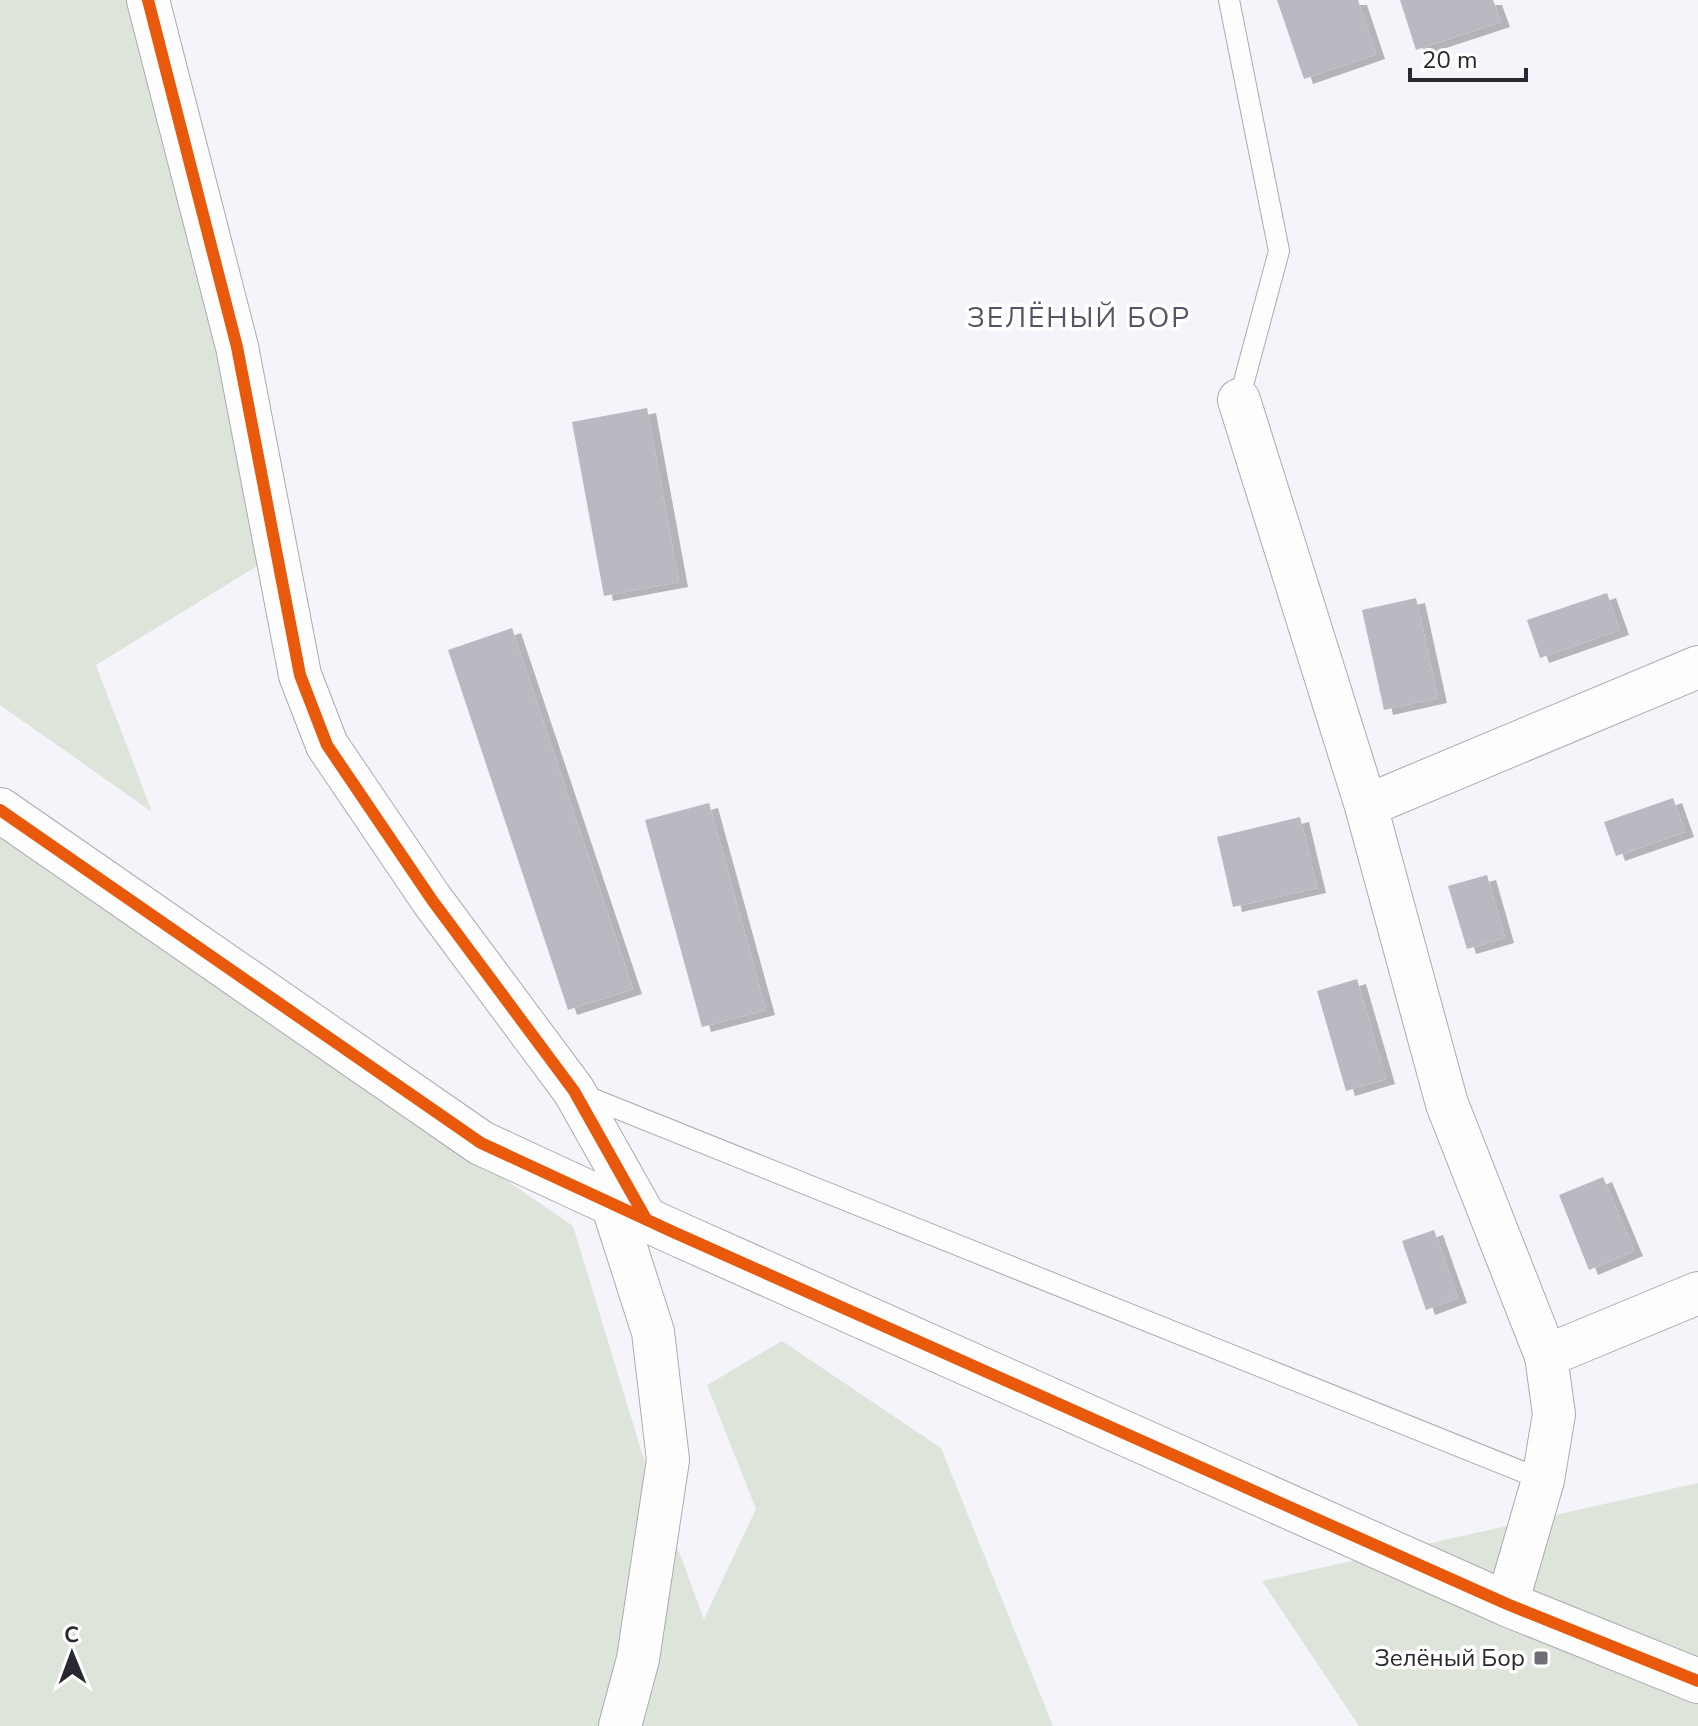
<svg xmlns="http://www.w3.org/2000/svg" width="1698" height="1726" font-family="'Nunito Sans',sans-serif">
<defs>
<filter id="shadow"><feDropShadow dx="9" dy="5" stdDeviation="0" flood-color="#0004"/></filter>
</defs>
<rect width="100%" height="100%" fill="#f5f4fa"/>
<g fill="#dde5da">
<polygon points="0,0 168,0 267,560 96,665 152,812 0,705"/>
<polygon points="0,832 573,1226 641,1450 704,1619 756,1509 707,1385 782,1341 941,1448 1053,1726 0,1726"/>
<polygon points="1698,1483 1698,1726 1359,1726 1262,1581"/>
</g>
<g fill="#bab8c0" filter="url(#shadow)">
<polygon points="1277,0 1358,0 1376,54 1304,79"/>
<polygon points="1400,0 1493,0 1501,22 1416,50"/>
<polygon points="647,408 679,582 604,596 572,422"/>
<polygon points="1607,593 1620,630 1540,658 1527,620"/>
<polygon points="1416,598 1438,698 1384,710 1362,610"/>
<polygon points="512,628 633,989 568,1010 448,650"/>
<polygon points="1673,798 1685,832 1616,856 1604,822"/>
<polygon points="709,803 766,1010 702,1027 645,820"/>
<polygon points="1300,817 1317,888 1233,907 1217,837"/>
<polygon points="1487,875 1505,938 1467,949 1448,886"/>
<polygon points="1357,979 1386,1079 1346,1091 1317,991"/>
<polygon points="1603,1177 1634,1251 1589,1270 1559,1195"/>
<polygon points="1434,1230 1458,1298 1426,1310 1402,1241"/>
</g>
<g fill="none" stroke-linecap="round" stroke-linejoin="round">
<defs>
<g id="service">
<polyline points="1229,0 1279,251 1239,400"/>
<polyline points="581,1094 1543,1480"/>
</g>
<g id="minor">
<polyline points="148,0 237,347 300,675 327,745 432,900 574,1091 646,1219"/>
<polyline points="1239,400 1366,806 1447,1104 1546,1356 1554,1414 1543,1480 1507,1604"/>
<polyline points="1366,806 1698,667"/>
<polyline points="612,1204 653,1332 668,1460 638,1659 620,1726"/>
<polyline points="1546,1356 1698,1293"/>
</g>
<polyline id="tertiary" points="0,810 481,1143 671,1231 1507,1604 1698,1681"/>
</defs>
<use href="#service" stroke="#abaab1" stroke-width="22"/>
<use href="#minor" stroke="#abaab1" stroke-width="44"/>
<use href="#tertiary" stroke="#abaab1" stroke-width="46"/>
<use href="#service" stroke="#fefdfe" stroke-width="20"/>
<use href="#minor" stroke="#fefdfe" stroke-width="42"/>
<use href="#tertiary" stroke="#fefdfe" stroke-width="44"/>
<defs>
<g id="cycleway">
<polyline points="148,0 237,347 300,675 327,745 432,900 574,1091 646,1219"/>
<polyline points="0,810 481,1143 671,1231 1507,1604 1698,1681"/>
</g>
</defs>
<use href="#cycleway" stroke="#fff" stroke-width="17"/>
<use href="#cycleway" stroke="#e8590c" stroke-width="12"/>
</g>
<rect fill="#706f77" stroke="#fff" stroke-width="3" x="1533" y="1650" width="16" height="16" rx="4"/>
<g text-anchor="middle" dominant-baseline="central" stroke-width="7" stroke-linejoin="round" paint-order="stroke">
<g font-size="24" fill="#292831" stroke="#fff" text-anchor="end">
<text x="1525" y="1658">Зелёный Бор</text>
</g>
<g font-size="28" letter-spacing="2" fill="#565267" stroke="#fff">
<text x="1079" y="318">ЗЕЛЁНЫЙ БОР</text>
</g>
</g>
<g transform="translate(72 1654) rotate(359)" stroke="#ffffff" stroke-width="6" paint-order="stroke">
<path d="M0-6L14 30L0 20L-14 30Z" fill="#292831"/>
<text y="-12" font-size="22" font-weight="bold" text-anchor="middle" fill="#292831">С</text>
</g>
<path d="M1410 68v12h116v-12" fill="none" stroke="#292831" stroke-width="4"/>
<text x="1422" y="68" font-size="24" fill="#292831" stroke="#ffffff" stroke-width="6" paint-order="stroke">20 m</text>
</svg>
